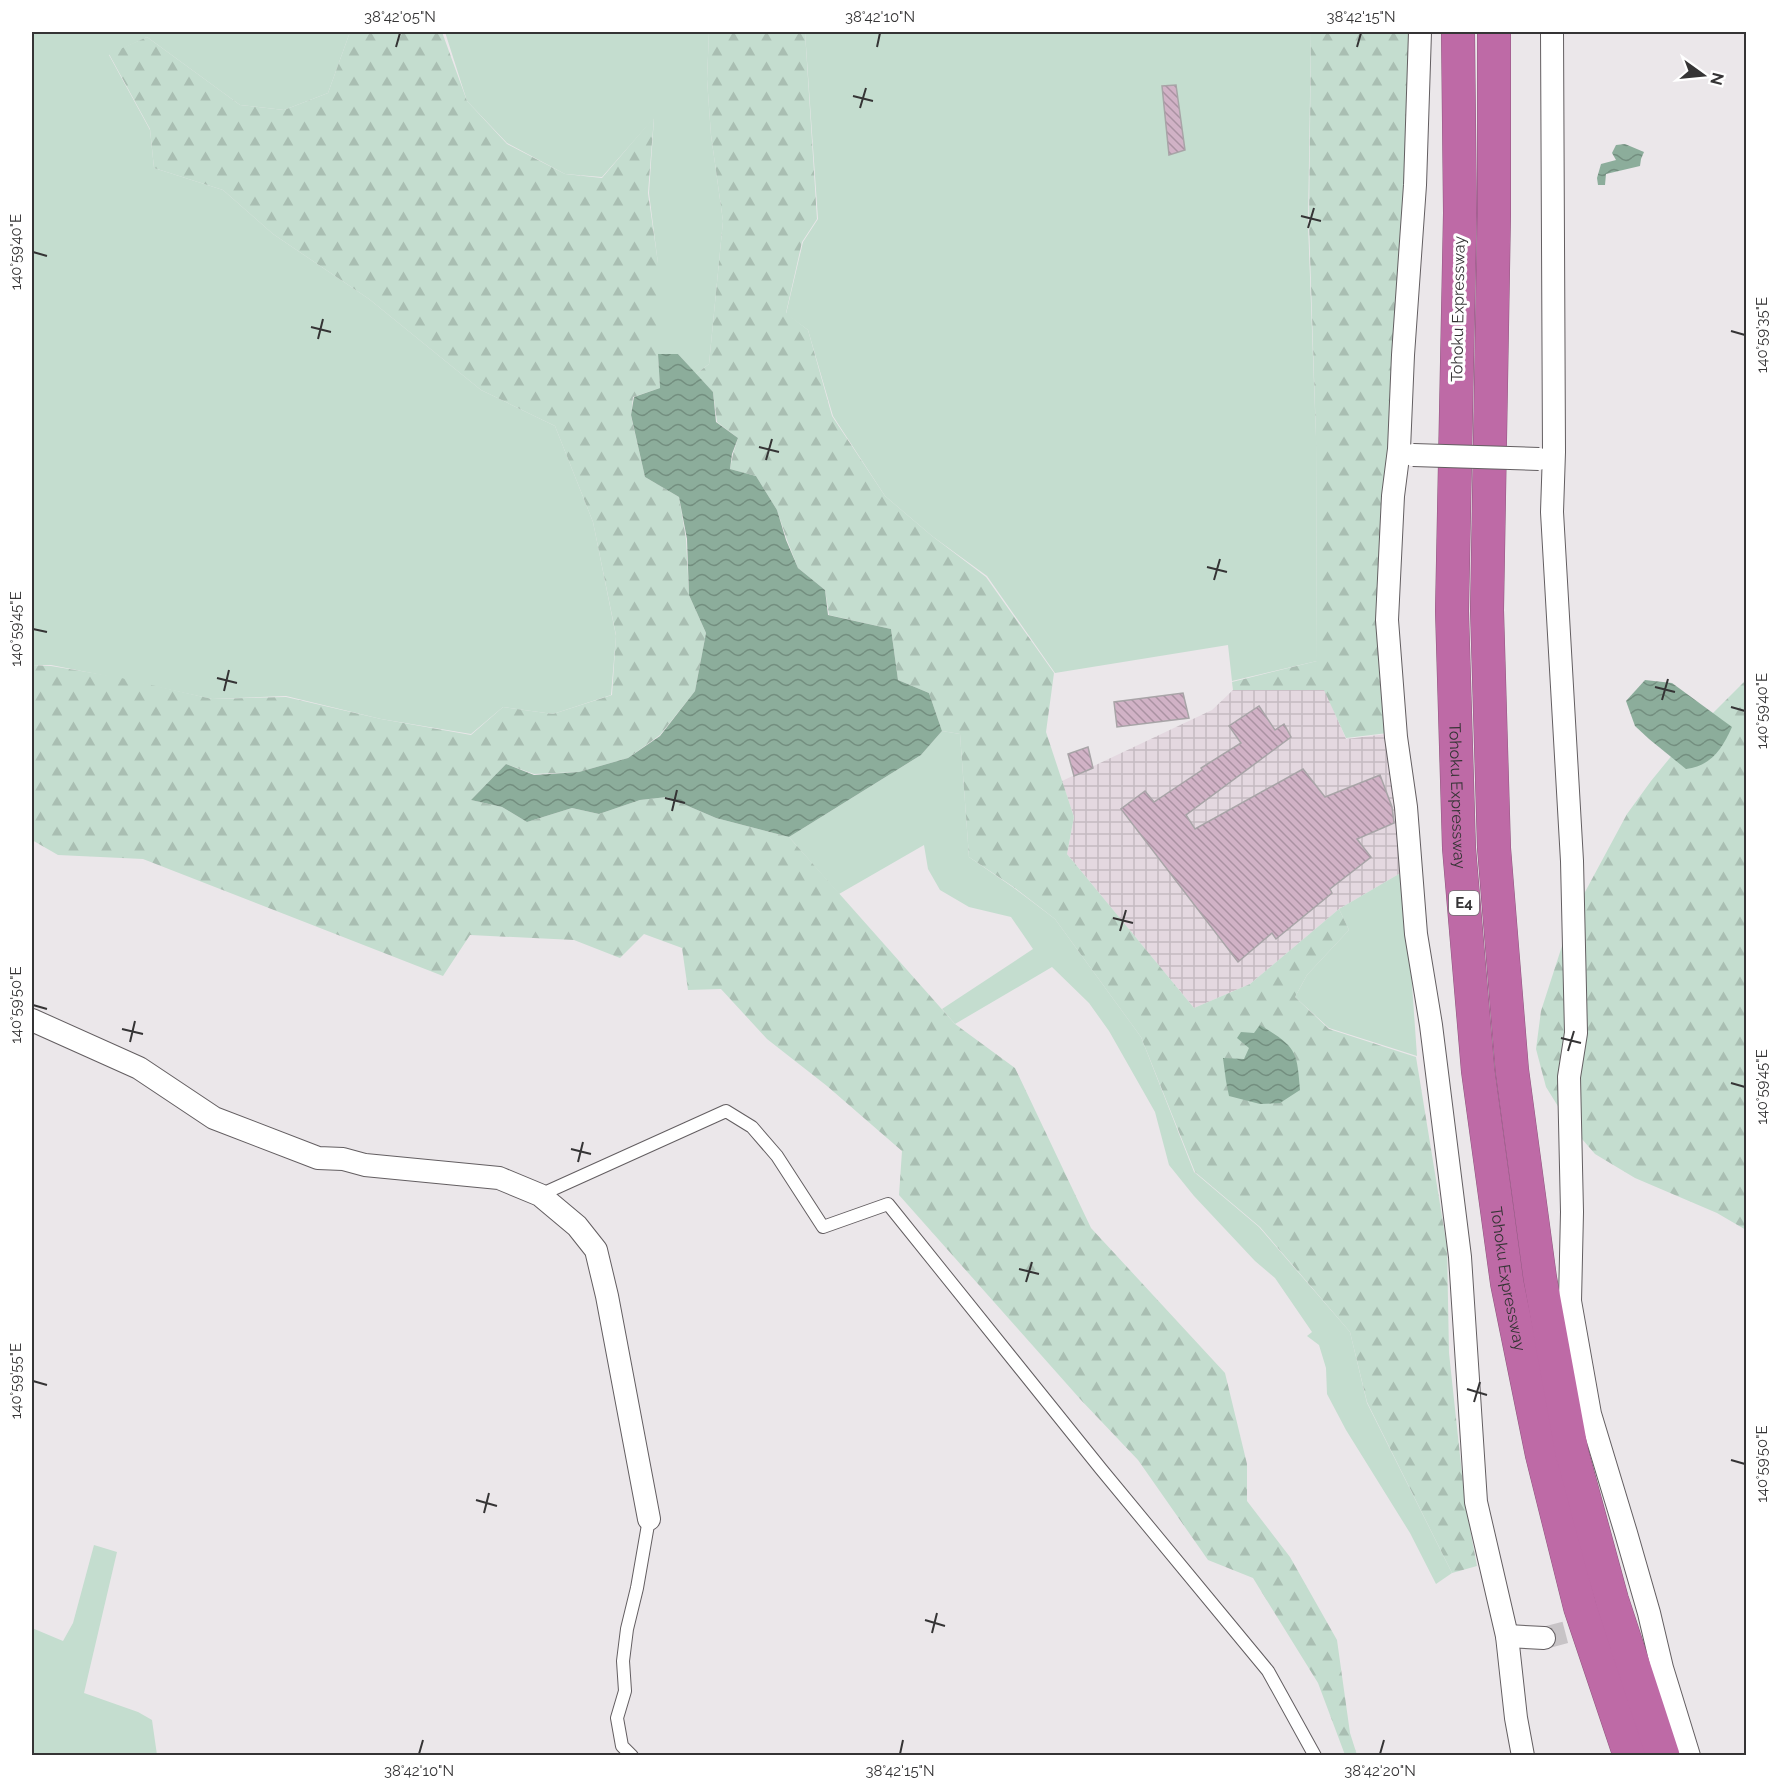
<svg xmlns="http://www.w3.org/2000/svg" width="1778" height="1787" font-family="Raleway,sans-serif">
<defs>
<pattern id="industrial-grid" width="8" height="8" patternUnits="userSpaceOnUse" patternTransform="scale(1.5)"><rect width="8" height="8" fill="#e4d8e0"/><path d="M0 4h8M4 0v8" fill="none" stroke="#c4bac1"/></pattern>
<pattern id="forest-firs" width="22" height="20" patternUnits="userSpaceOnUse" patternTransform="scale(1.5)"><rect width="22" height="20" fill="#c4ddcf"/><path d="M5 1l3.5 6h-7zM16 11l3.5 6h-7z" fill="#a9beb2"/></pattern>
<pattern id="water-waves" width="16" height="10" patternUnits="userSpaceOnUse" patternTransform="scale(1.5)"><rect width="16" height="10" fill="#8cad9b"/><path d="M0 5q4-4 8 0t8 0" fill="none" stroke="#738e7f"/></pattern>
<pattern id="building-back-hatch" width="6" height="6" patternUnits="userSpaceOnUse" patternTransform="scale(1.5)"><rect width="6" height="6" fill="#d1b2c6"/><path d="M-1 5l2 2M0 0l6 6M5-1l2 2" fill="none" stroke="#aa92a2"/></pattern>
</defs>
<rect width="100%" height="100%" fill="#ebe7ea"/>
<polygon fill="url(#industrial-grid)" points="1233,690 1325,690 1346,739 1387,734 1404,871 1339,909 1250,984 1194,1008 1067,854 1074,817 1062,781 1212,710"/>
<g fill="#c4ddcf">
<polygon points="32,32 350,32 328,93 284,110 240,105 147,37 109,55 150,130 154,168 223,190 273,234 369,299 481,390 555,426 593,522 616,636 611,695 553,714 503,707 471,734 381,719 286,696 212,699 117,678 51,665 32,665"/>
<polygon points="445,32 709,32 707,79 711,135 723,221 709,364 696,374 678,354 658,354 658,264 649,193 654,118 602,177 565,174 507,143 467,101"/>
<polygon points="805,32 1311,32 1308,224 1316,437 1317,661 1232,681 1228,645 1055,673 987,576 932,536 885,496 833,416 808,330 786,314 803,242 818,219"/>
<polygon points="942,731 960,734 969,857 1014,888 1055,919 1141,1037 1194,1172 1259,1227 1350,1332 1367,1403 1452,1573 1436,1584 1410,1533 1346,1430 1327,1394 1326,1368 1319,1345 1307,1336 1312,1332 1275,1278 1255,1261 1194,1196 1169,1165 1155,1112 1109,1031 1089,1003 1052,967 955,1024 942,1009 1033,949 1011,917 969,907 940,890 928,869 924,845 839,894 789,837 921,755"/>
<polygon points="1404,871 1417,1056 1329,1028 1295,997 1307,975 1349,930 1339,909"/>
<polygon points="94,1545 117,1552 84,1693 138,1712 152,1720 157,1755 32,1755 32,1628 63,1641 73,1623"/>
</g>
<g fill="url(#forest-firs)">
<polygon points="350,32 442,32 467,101 507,144 565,174 602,178 654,117 648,193 658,263 658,354 660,388 633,397 631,416 645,477 679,497 686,539 689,595 706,633 695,691 660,735 628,758 579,772 534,774 506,764 471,800 502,807 527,822 572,808 599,814 640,800 667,797 716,818 789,837 955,1024 1015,1068 1091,1228 1225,1373 1247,1464 1247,1501 1290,1557 1337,1640 1350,1733 1357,1755 1345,1755 1318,1683 1253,1578 1208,1560 1138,1460 1081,1400 899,1195 902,1151 827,1086 767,1039 721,989 688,990 682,948 644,934 620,958 574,940 470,935 443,976 143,859 58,855 32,840 32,665 51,666 117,677 212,699 286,697 381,719 471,735 503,707 553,714 612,695 616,635 593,522 555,426 481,390 369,299 273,234 223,190 154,168 150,129 109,54 147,37 240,105 284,110 328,93"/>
<polygon points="709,32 805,32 817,219 802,242 786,313 808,330 832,416 885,496 932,536 986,577 1054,673 1046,732 1074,817 1067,854 1194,1008 1250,984 1339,909 1349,930 1307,975 1295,997 1329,1029 1416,1057 1447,1247 1449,1353 1465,1502 1477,1566 1452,1573 1367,1402 1350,1332 1260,1227 1195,1172 1141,1037 1055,919 1015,888 969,857 960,734 942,731 929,693 898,680 891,629 829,615 825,590 798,568 787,540 777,510 756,476 730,469 733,454 738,438 717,422 713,392 696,374 709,364 723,221 711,135 707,79"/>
<polygon points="1311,32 1414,32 1388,733 1346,738 1324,690 1233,690 1232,682 1317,661 1316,437 1309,224"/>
<polygon points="1746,680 1746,1230 1717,1213 1635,1178 1595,1154 1569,1124 1546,1087 1536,1049 1541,1011 1571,918 1627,814 1651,781 1678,748"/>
</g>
<g fill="url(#water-waves)">
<polygon points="1625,144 1644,152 1641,159 1640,166 1606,174 1605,185 1598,185 1597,178 1601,164 1616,160 1612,153 1616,145"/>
<polygon points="658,354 678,354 713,392 716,422 738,438 732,454 730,469 756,476 777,510 786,540 798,568 825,590 828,615 891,629 898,680 929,693 942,731 921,755 789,837 716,818 667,797 640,800 599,814 572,808 527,822 502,807 471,800 506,764 534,775 579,772 628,758 660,736 695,691 706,633 689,595 687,539 679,497 645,477 631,415 634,397 660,388"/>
<path d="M 1645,680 L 1672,683 L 1732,727 C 1722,749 1711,766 1686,769 L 1649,739 L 1635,726 L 1626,701 Z"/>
<path d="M 1260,1025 C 1296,1047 1297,1050 1300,1090 L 1280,1103 L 1260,1104 L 1229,1096 L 1226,1081 L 1223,1058 L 1244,1059 L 1249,1048 L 1237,1038 L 1241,1032 L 1254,1033 Z"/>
</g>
<g fill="url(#building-back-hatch)" stroke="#a8a4a7" stroke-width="1.5">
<polygon points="1176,85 1185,150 1169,155 1162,86"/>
<polygon points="1183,693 1189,718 1117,727 1114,702"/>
<polygon points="1259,706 1275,730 1284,724 1291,737 1186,815 1195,829 1303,769 1325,797 1380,775 1392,807 1394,823 1357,839 1371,857 1330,889 1332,893 1276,939 1272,933 1238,962 1121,809 1145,791 1154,802 1202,770 1201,768 1241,743 1229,726"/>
<polygon points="1088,747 1093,768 1074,776 1068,754"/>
</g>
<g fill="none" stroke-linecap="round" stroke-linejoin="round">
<polyline stroke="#c7c3c6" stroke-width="22" stroke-dasharray="22 11" stroke-linecap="butt" points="1544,1638 1636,1614"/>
<defs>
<g id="service">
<polyline points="540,1195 726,1111 752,1127 777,1156 823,1227 888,1204 1101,1469 1268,1671 1315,1756"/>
<polyline points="632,1756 622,1746 617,1718 625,1691 623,1661 627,1629 637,1588 649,1519"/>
</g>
<g id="minor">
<polyline points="1420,32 1415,185 1403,355 1399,449 1393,496 1387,620 1396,737 1406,807 1416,934 1431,1025 1460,1257 1476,1502 1507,1636 1516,1718 1523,1756"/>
<polyline points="1552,32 1554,452 1552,512 1572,861 1576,1033 1569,1077 1572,1212 1570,1301 1590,1414 1626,1533 1649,1613 1662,1668 1689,1756"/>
<polyline points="32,1020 139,1068 214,1118 318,1158 343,1159 365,1165 499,1178 540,1195 577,1226 596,1250 607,1296 649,1519"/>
<polyline points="1507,1636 1544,1638"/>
</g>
<g id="motorway">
<path id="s1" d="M 1458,32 L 1460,213 L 1452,611 L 1459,848 L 1478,1071 L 1507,1283 L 1542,1455 L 1580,1607 L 1630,1756"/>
<polyline points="1494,32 1494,214 1487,610 1494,848 1512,1070 1540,1278 1572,1453 1612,1600 1663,1756"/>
</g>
</defs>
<use href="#service" stroke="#635e61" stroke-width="14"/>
<use href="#minor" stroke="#635e61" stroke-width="24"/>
<use href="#motorway" stroke="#8e577e" stroke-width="34"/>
<use href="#service" stroke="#fff" stroke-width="12"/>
<use href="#minor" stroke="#fff" stroke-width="22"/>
<use href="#motorway" stroke="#be6aa6" stroke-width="33"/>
<defs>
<polyline id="minor-bridge" points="1413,455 1539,459"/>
</defs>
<use href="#minor-bridge" stroke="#635e61" stroke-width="24" stroke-linecap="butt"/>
<use href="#minor-bridge" stroke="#fff" stroke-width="22"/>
</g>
<path fill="none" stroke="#353435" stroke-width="2" d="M 396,47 L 400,33M 877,47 L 880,33M 1357,47 L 1361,33M 853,96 L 873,101M 860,108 L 866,88M 1301,216 L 1321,221M 1308,228 L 1314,208M 33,252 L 47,256M 311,327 L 331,332M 1731,331 L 1745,335M 318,339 L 323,319M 759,447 L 779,452M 766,460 L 772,439M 1207,567 L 1227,572M 1214,580 L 1220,559M 33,629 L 47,632M 217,678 L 237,683M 1655,687 L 1675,692M 224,691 L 229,670M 1662,700 L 1668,679M 1731,707 L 1745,711M 665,798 L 685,803M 672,811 L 677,790M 1113,918 L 1133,923M 1120,931 L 1126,910M 33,1005 L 47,1009M 122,1029 L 143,1034M 1561,1038 L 1581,1043M 130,1042 L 135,1021M 1568,1051 L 1574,1031M 1731,1083 L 1745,1087M 571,1149 L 591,1154M 578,1162 L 583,1142M 1019,1269 L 1039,1274M 1026,1282 L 1032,1262M 33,1381 L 47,1385M 1467,1389 L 1487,1395M 1474,1402 L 1480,1382M 1731,1460 L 1745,1464M 476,1500 L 497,1506M 484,1513 L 489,1493M 925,1620 L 945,1626M 932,1633 L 937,1613M 419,1754 L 423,1740M 900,1754 L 903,1740M 1380,1754 L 1384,1740"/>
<g text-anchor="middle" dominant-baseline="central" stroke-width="6" stroke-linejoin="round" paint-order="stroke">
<rect fill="#fff" stroke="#727172" stroke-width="1.5" x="1449" y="891" width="30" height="24" rx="4.5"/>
<g font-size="15" font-weight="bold" fill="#353435">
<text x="1464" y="903">E4</text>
</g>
<g font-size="16" fill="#353435" stroke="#fff">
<text transform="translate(1458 309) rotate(-89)">Tohoku Expressway</text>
<text stroke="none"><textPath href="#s1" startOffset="764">Tohoku Expressway</textPath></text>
<text stroke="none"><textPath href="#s1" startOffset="1250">Tohoku Expressway</textPath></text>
</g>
</g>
<rect width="1778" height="1787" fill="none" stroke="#ffffff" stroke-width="66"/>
<g transform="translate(1703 75) rotate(105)" stroke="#ffffff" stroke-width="4.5" paint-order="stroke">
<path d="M0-4.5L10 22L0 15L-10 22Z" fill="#353435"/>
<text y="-9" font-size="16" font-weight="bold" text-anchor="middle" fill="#353435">N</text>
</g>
<rect x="33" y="33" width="1712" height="1721" fill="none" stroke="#353435" stroke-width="2"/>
<g font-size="15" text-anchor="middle" fill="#353435">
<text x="400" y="22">38°42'05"N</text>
<text x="880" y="22">38°42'10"N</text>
<text x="1361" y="22">38°42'15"N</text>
<text transform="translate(16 252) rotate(-90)" y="5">140°59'40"E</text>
<text transform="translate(1762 335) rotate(-90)" y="5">140°59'35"E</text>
<text transform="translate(16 629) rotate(-90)" y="5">140°59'45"E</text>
<text transform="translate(1762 711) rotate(-90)" y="5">140°59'40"E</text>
<text transform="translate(16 1005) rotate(-90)" y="5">140°59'50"E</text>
<text transform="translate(1762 1087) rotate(-90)" y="5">140°59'45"E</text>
<text transform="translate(16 1381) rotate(-90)" y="5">140°59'55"E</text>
<text transform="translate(1762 1464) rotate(-90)" y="5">140°59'50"E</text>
<text x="419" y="1776">38°42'10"N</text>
<text x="900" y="1776">38°42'15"N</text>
<text x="1380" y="1776">38°42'20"N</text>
</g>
</svg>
